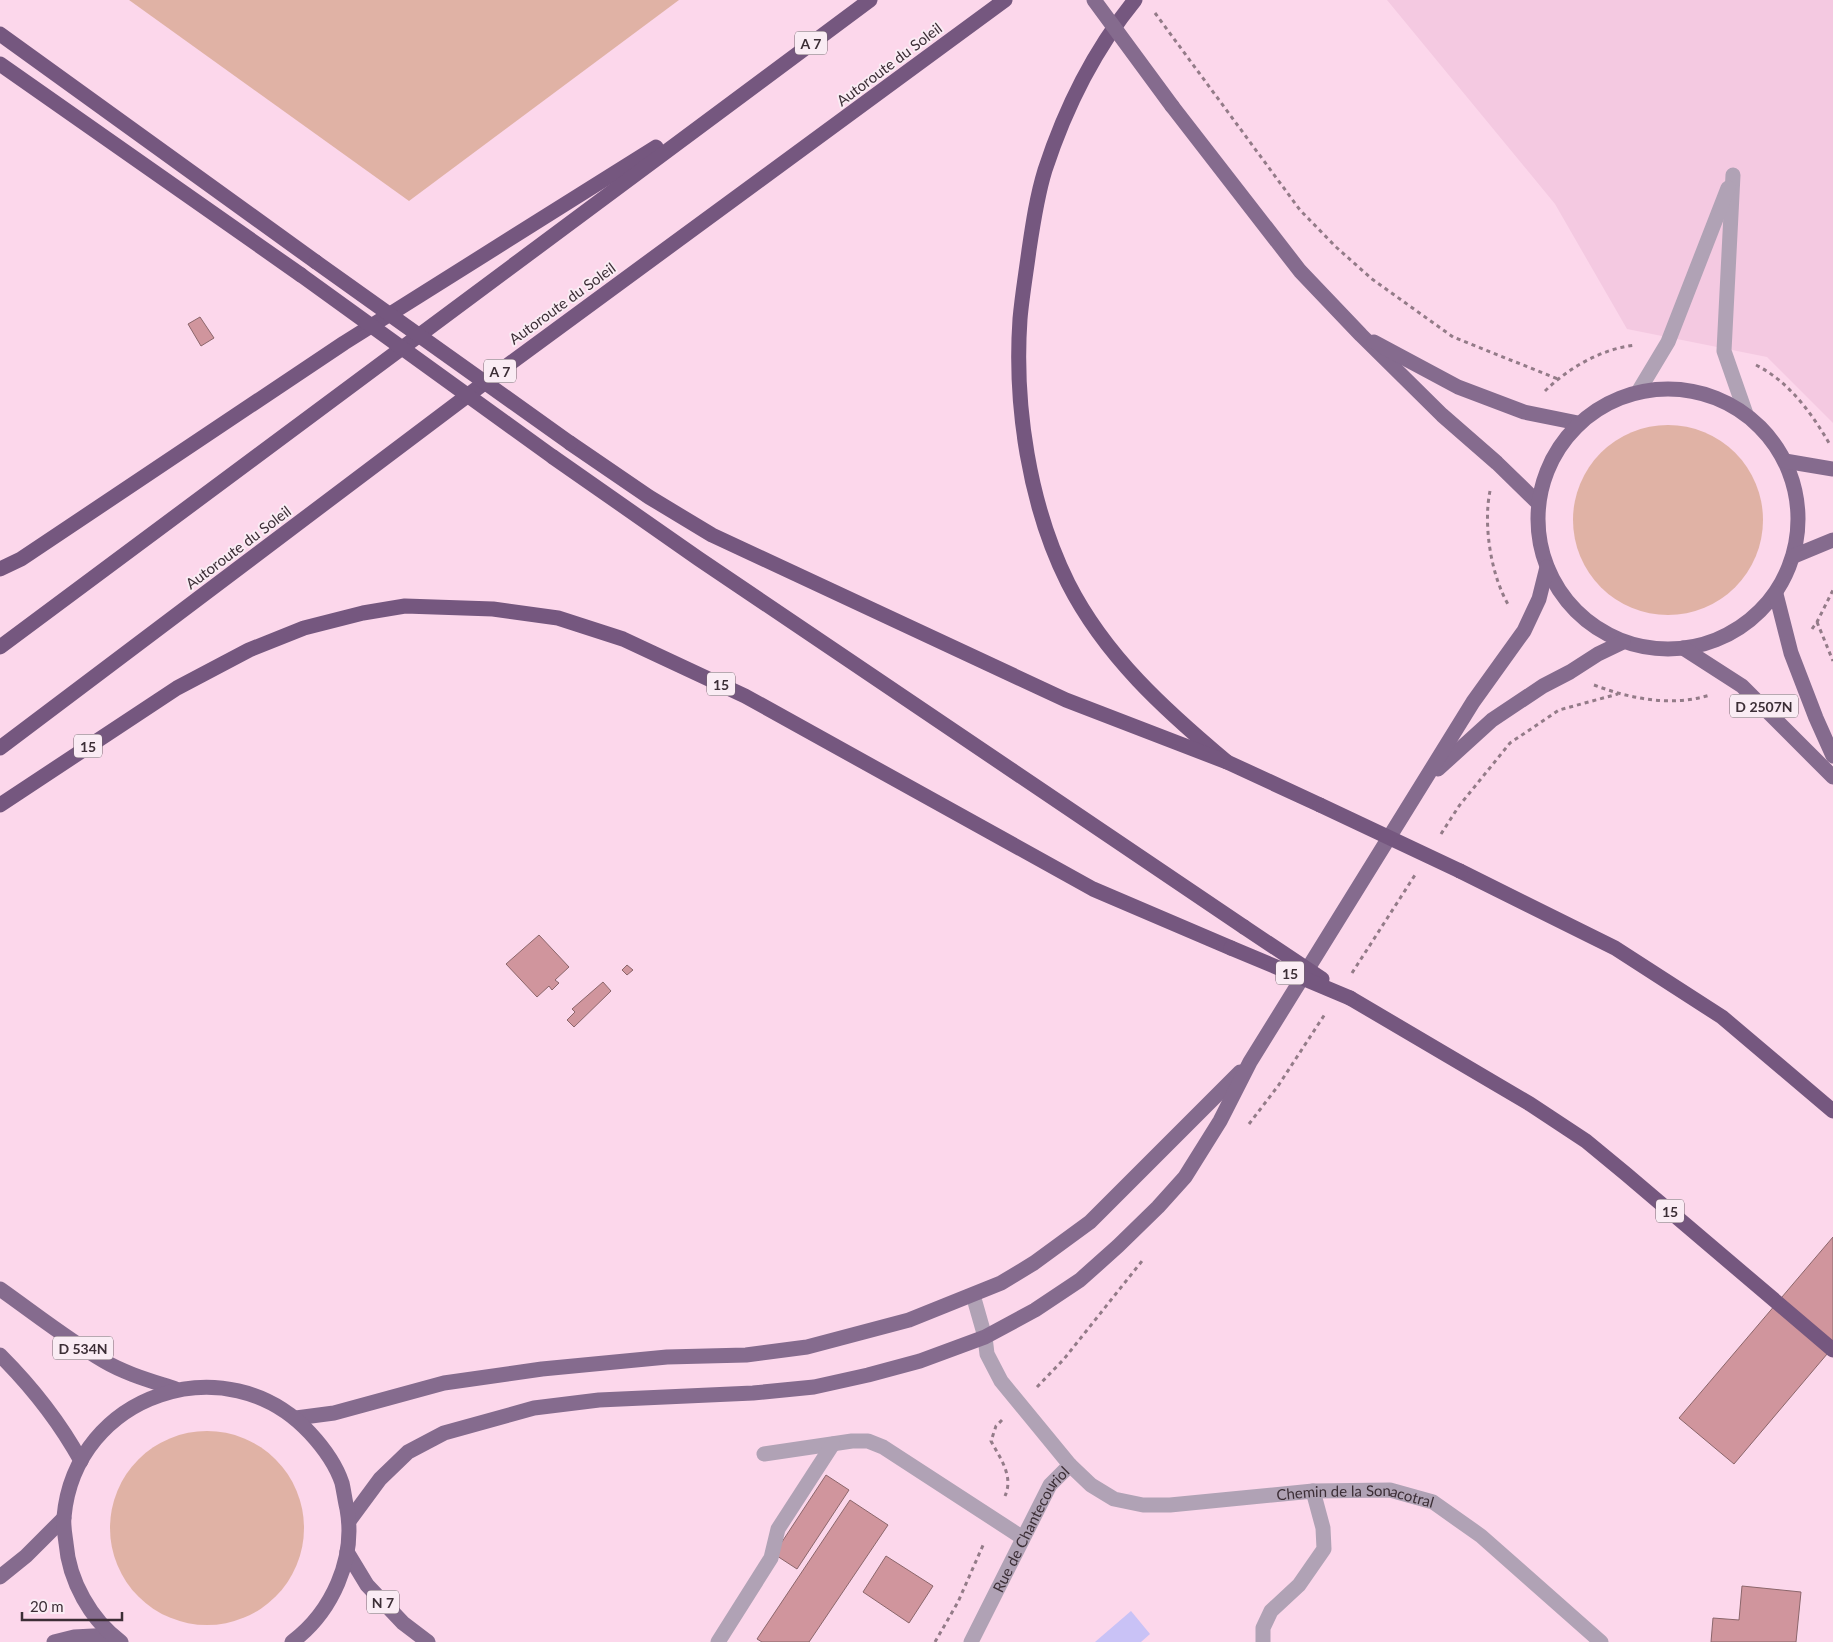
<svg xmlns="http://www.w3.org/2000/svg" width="1833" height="1642" font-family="Lato,sans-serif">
<rect width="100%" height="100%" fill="#fcd7eb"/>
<polygon fill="#f4c9e1" points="1387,0 1833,0 1833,423 1767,357 1627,329 1555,204"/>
<g fill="#e0b2a5">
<polygon points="129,0 679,0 409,201"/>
<circle cx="1668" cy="520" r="95"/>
<circle cx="207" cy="1528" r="97"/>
</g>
<polygon fill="#c9c2f6" points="1131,1611 1150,1634 1141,1642 1095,1642"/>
<g fill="#d0959d" stroke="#8b666b">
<polygon points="200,317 214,338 201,346 188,324"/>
<polygon points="539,935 569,967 555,980 559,983 552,990 549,986 537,997 506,964"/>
<polygon points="627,965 633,970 627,975 622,970"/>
<polygon points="603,982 611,991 574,1027 567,1020 575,1012 572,1009"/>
<polygon points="1833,1237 1833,1347 1734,1464 1679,1418"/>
<polygon points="826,1475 849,1490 797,1569 774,1554"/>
<polygon points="850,1500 888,1525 809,1642 762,1642 757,1639"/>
<polygon points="886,1556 933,1586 909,1623 863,1592"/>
<polygon points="1742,1586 1801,1592 1796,1642 1711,1642 1713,1618 1739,1620"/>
</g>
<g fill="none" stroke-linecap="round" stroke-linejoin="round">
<g stroke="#937b88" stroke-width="3" stroke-dasharray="4 4" stroke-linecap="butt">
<polyline points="1155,13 1300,210 1336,247 1372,279 1453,337 1558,379"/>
<path d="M 1756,365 C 1788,381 1811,412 1829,443"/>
<path d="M 1545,391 C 1568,368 1603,348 1636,345"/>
<path d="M 1490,491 C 1483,525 1491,576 1509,606"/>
<polyline points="1817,622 1833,661"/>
<polyline points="1812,629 1817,622 1833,590"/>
<path d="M 1594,685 C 1631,699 1672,707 1710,695"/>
<polyline points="1441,834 1459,806 1510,743 1559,710 1618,694"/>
<polyline points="1352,973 1415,875"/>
<polyline points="1249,1124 1278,1086 1325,1014"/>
<polyline points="1037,1387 1064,1359 1142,1261"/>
<path d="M 1002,1420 L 996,1426 L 991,1441 C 1000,1458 1014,1476 1005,1496"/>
<polyline points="935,1642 958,1602 984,1543"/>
</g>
<g stroke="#b0a2b5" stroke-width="15">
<polyline points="1733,175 1724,351 1746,414"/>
<polyline points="1638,392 1668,342 1728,188"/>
<path id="s1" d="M 973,1295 L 985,1337 L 987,1354 L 1001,1381 L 1070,1465 L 1091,1485 L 1114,1499 L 1143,1505 L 1170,1505 L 1313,1491 L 1390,1490 L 1433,1502 L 1481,1536 L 1601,1642"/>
<polyline points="764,1454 852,1441 868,1441 883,1447 1023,1538"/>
<polyline points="718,1642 771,1558 778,1529 833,1444"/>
<path id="s2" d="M 971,1642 L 1050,1485 L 1070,1465"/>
<polyline points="1263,1642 1263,1628 1271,1611 1299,1585 1324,1549 1323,1528 1313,1491"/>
</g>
<g stroke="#856b8e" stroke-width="15">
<polyline points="1172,106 1300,271 1361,335 1442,415 1497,463 1538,503"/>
<polyline points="1374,342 1458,387 1524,412 1578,423"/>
<circle cx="1668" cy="519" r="130"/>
<polyline points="1785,461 1833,469"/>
<polyline points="1794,556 1833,540"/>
<polyline points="1776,594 1791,653 1816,718 1833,756"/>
<polyline points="1683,648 1742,686 1833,777"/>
<polyline points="1438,769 1492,720 1543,686 1570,672 1598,654 1623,642"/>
<path d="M 0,1289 C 34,1313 68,1340 104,1361 C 126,1374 152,1381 176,1389"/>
<path d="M 0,1355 C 32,1387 59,1421 81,1461"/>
<polyline points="296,1418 334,1413 444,1383 542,1369 667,1357 746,1355 807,1347 909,1320 1001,1283 1034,1263 1090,1222 1240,1072"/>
<polyline points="349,1521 380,1479 408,1452 444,1433 534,1408 599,1400 753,1393 814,1387 868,1375 920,1361 985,1337 1035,1310 1080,1280 1118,1246 1158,1207 1185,1177 1220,1121 1250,1062 1473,702 1524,631 1539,599 1547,567"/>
<polyline points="347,1552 367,1585 403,1623 428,1642"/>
<polyline points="0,1577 26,1556 64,1518"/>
<polyline points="54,1642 74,1637 112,1635"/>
<path d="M 121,1642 C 91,1620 69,1581 66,1543 C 65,1535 63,1525 64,1517 C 75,1394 227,1343 310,1433 C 323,1447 336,1465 342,1483 C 344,1492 345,1501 347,1509 C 356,1559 332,1612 292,1642"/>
</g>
<g stroke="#75577f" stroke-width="15">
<path d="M 1135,0 C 1094,50 1065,109 1045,170 C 1037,196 1033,223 1029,250 C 1026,273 1022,296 1020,319 C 1014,405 1029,505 1068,583 C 1105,656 1165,710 1227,762"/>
<polyline points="0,34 316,262"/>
<polyline points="0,64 301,275"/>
<polyline points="570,443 649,497 712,535 1066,700 1227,762 1320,805"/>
<polyline points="553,457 699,559 1244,927"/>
<polyline points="0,569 21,559 344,343 656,147"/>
<polyline points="0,647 870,0"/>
<polyline points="0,748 512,362 1005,0"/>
<polyline points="0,805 177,688 249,650 304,628 363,613 405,606 493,609 558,618 623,639 745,696 1093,889 1231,948"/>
<polyline points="1460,871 1615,948 1722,1017 1833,1111"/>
<polyline points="1350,998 1530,1104 1586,1141 1626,1174 1833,1350"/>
</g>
<polyline stroke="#856b8e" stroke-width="15" points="1094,0 1172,106"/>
<g stroke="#75577f" stroke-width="15">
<polyline points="316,262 570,443"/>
<polyline points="301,275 553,457"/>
<polyline points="1320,805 1460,871"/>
<polyline points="1244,927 1322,979"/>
<polyline points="1231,948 1350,998"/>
</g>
</g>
<g text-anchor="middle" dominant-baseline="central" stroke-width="4" stroke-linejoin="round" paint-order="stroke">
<g fill="#faecf4" stroke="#75676f" stroke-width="1">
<rect x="795" y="31.5" width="32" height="23" rx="4"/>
<rect x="484" y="359.5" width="32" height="23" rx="4"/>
<rect x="707" y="672.5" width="28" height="23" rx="4"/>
<rect x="1730" y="694.5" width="68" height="23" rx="4"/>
<rect x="74" y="734.5" width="28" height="23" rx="4"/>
<rect x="1276" y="961.5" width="28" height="23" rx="4"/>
<rect x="1656" y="1199.5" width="28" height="23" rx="4"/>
<rect x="53" y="1336.5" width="60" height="23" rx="4"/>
<rect x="367" y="1590.5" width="32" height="23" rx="4"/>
</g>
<g font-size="14" font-weight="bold" fill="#3c2e36">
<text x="811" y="43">A 7</text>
<text x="500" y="371">A 7</text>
<text x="721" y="684">15</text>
<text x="1764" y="706">D 2507N</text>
<text x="88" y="746">15</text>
<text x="1290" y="973">15</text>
<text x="1670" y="1211">15</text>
<text x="83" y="1348">D 534N</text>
<text x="383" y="1602">N 7</text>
</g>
<g font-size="15" fill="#3c2e36" stroke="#faecf4">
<text transform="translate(889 64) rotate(-37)">Autoroute du Soleil</text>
<text transform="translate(562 303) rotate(-36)">Autoroute du Soleil</text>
<text transform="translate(238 547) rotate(-37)">Autoroute du Soleil</text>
<text stroke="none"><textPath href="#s1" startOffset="499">Chemin de la Sonacotral</textPath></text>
<text stroke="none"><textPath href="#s2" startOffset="128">Rue de Chantecouriol</textPath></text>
</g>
</g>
<path d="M22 1612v8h100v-8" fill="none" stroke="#3c2e36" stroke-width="2.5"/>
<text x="30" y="1612" font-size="15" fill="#3c2e36" stroke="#faecf4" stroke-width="4" paint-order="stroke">20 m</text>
</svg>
